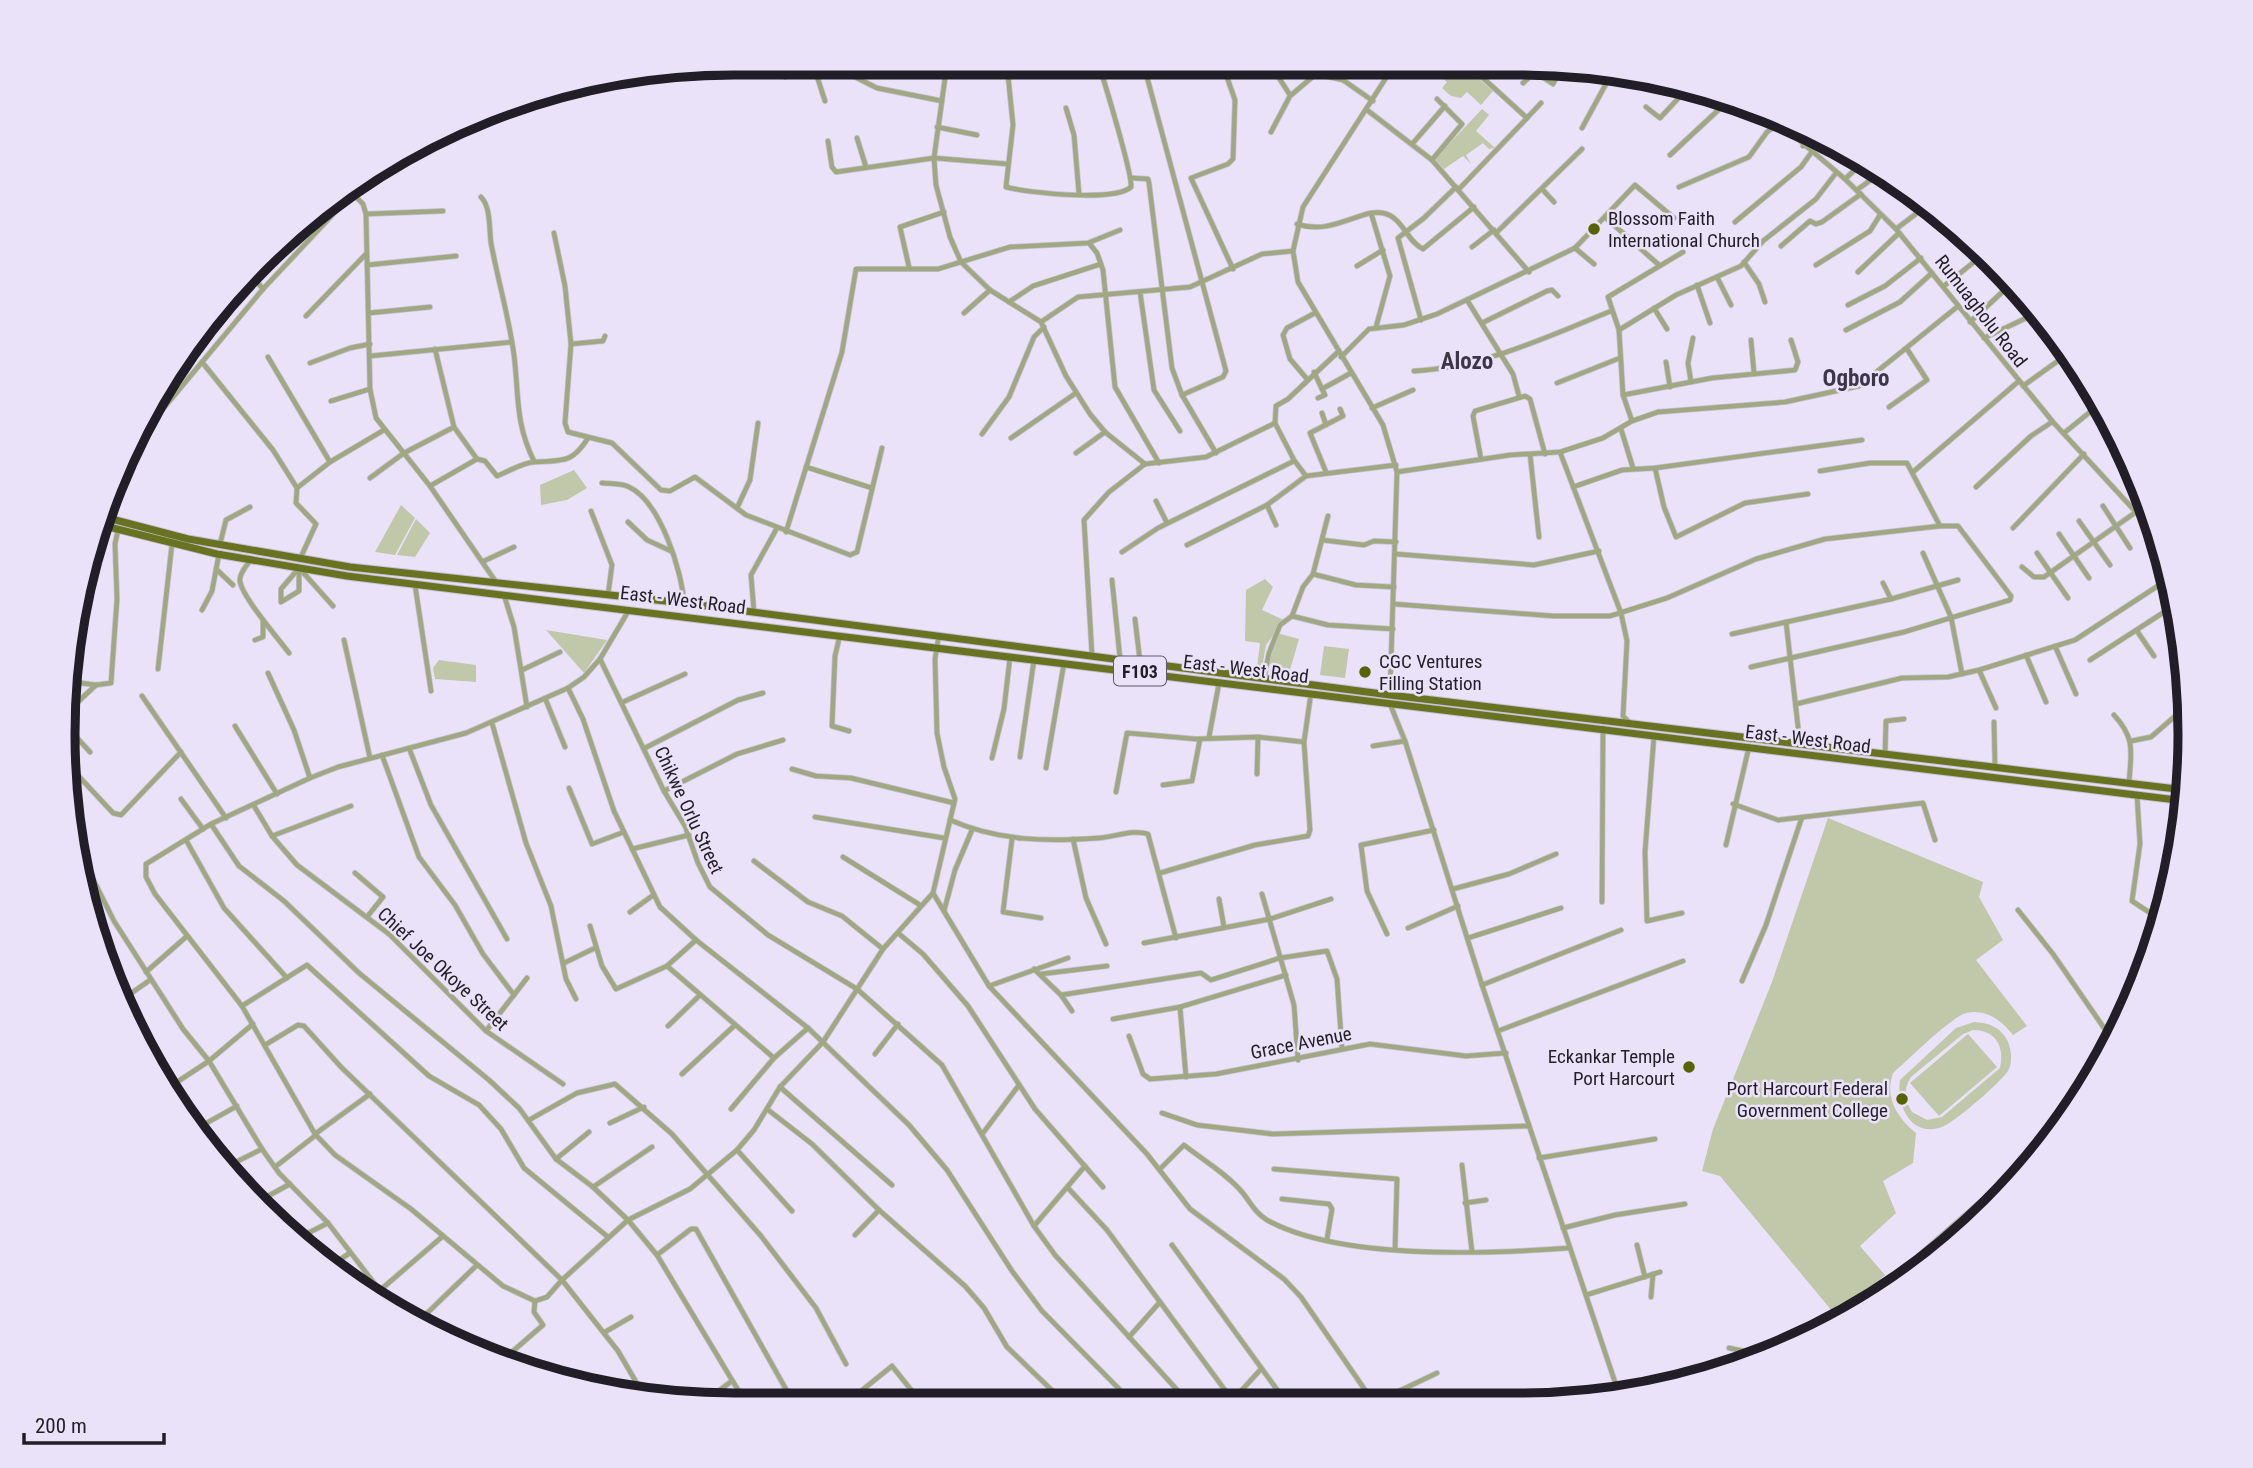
<svg xmlns="http://www.w3.org/2000/svg" width="2253" height="1468" font-family="'Roboto Condensed',sans-serif">
<rect width="100%" height="100%" fill="#eae2f9"/>
<g fill="#c1c8a9" fill-rule="evenodd">
<polygon points="1445,68 1466,68 1493,91 1481,105 1467,92 1461,98 1451,96 1442,88 1447,82 1439,75"/>
<polygon points="1482,109 1489,115 1476,131 1495,148 1489,149 1483,143 1466,155 1471,164 1463,156 1444,169 1435,159"/>
<polygon points="574,470 587,488 567,500 541,505 540,485"/>
<polygon points="401,505 415,518 395,555 375,552"/>
<polygon points="416,519 430,533 415,557 397,555"/>
<polygon points="1265,579 1273,587 1262,610 1284,620 1266,645 1262,668 1257,667 1260,643 1245,641 1246,590"/>
<polygon points="546,630 607,640 584,673"/>
<polygon points="1277,633 1299,639 1290,670 1269,664"/>
<polygon points="1324,646 1349,649 1345,678 1320,675"/>
<polygon points="439,660 476,665 476,682 435,679 433,668"/>
<path d="M 1828,818 L 1983,882 L 1979,897 L 2003,940 L 1976,960 L 2027,1026 L 2013,1035 C 2002,1021 1986,1008 1966,1013 C 1951,1017 1907,1061 1893,1073 C 1884,1098 1898,1118 1916,1133 L 1913,1163 L 1883,1181 L 1896,1213 L 1860,1246 L 1885,1275 L 1837,1317 L 1720,1176 L 1702,1171 L 1713,1129 L 1772,982 Z"/>
<path d="M 1974,1022 C 1989,1023 1998,1026 2006,1038 C 2011,1046 2013,1060 2009,1069 C 2004,1080 1956,1121 1944,1126 C 1912,1140 1896,1106 1900,1080 L 1956,1028 ZM 1973,1030 C 1996,1030 2005,1047 2000,1068 L 1942,1117 L 1927,1120 L 1912,1112 C 1905,1100 1903,1089 1911,1077 L 1963,1034 Z"/>
<polygon points="1968,1034 1997,1067 1939,1116 1910,1083"/>
</g>
<g fill="none" stroke-linecap="round" stroke-linejoin="round">
<defs>
<g id="minor">
<polyline points="813,64 825,101"/>
<polyline points="947,64 934,158 936,185 950,237 961,262 990,290 1041,322 1066,376 1090,414 1105,432 1145,464"/>
<path d="M 1007,65 L 1013,125 L 1006,187 C 1028,193 1115,202 1131,187 C 1133,176 1105,84 1099,65"/>
<polyline points="1144,66 1226,371 1223,377 1182,395"/>
<polyline points="1223,66 1235,100 1233,159 1228,164 1191,178 1233,269"/>
<polyline points="1272,67 1290,95"/>
<polyline points="1301,67 1309,77"/>
<polyline points="1337,67 1347,72"/>
<polyline points="817,75 853,76 877,88 942,101"/>
<polyline points="946,75 1008,72"/>
<polyline points="785,77 790,63"/>
<polyline points="1343,80 1350,67"/>
<polyline points="1523,83 1535,72 1553,84 1561,68"/>
<polyline points="1708,96 1721,107"/>
<polyline points="1646,107 1660,118 1686,90"/>
<polyline points="1066,108 1074,135 1079,194"/>
<polyline points="1367,110 1432,160 1529,272"/>
<polyline points="1772,113 1779,123 1845,179 1896,229 2053,422 2158,536"/>
<polyline points="1527,118 1541,103"/>
<polyline points="937,127 977,135"/>
<polyline points="1582,128 1613,71"/>
<polyline points="1271,132 1290,96 1316,74 1343,80 1373,101"/>
<polyline points="857,138 866,167"/>
<polyline points="828,141 832,167 836,172 934,158 1008,164"/>
<polyline points="1413,143 1445,106"/>
<polyline points="1803,146 1811,136"/>
<polyline points="1670,155 1728,101"/>
<polyline points="1432,160 1462,124 1437,99"/>
<polyline points="1133,178 1148,179 1149,183 1172,368 1182,395 1216,453"/>
<polyline points="1845,179 1859,166"/>
<polyline points="1679,187 1749,157 1767,132 1779,123"/>
<polyline points="348,189 363,204 366,214 370,389 376,418 430,486 496,582"/>
<polyline points="1459,189 1527,118 1472,68"/>
<polyline points="1543,190 1554,202"/>
<polyline points="1857,190 1876,176"/>
<path d="M 481,197 C 491,207 489,229 491,243 C 498,281 509,317 514,355 C 519,395 515,423 534,461"/>
<polyline points="1371,213 1390,276 1376,327"/>
<polyline points="366,214 443,211"/>
<polyline points="1606,218 1659,265"/>
<polyline points="1735,222 1801,167 1811,153"/>
<path d="M 1297,224 C 1332,236 1362,208 1383,213 C 1403,217 1407,242 1423,249 L 1474,207"/>
<polyline points="1896,229 1925,207"/>
<polyline points="554,233 565,286 571,344 565,423 568,432 612,443 661,490 670,491 695,477 746,515 850,555 857,552 882,448"/>
<polyline points="1496,233 1582,149"/>
<polyline points="1089,243 1097,253 1103,270 1115,387 1159,463"/>
<polyline points="1781,246 1810,221 1816,224 1822,222 1861,194"/>
<polyline points="1472,247 1494,230"/>
<polyline points="1575,248 1594,264"/>
<polyline points="1744,262 1759,284 1765,302"/>
<polyline points="367,265 456,256"/>
<polyline points="1816,265 1870,231 1880,215"/>
<polyline points="1357,266 1383,250"/>
<polyline points="909,267 900,227 944,212"/>
<polyline points="1858,272 1899,233"/>
<polyline points="253,277 263,289"/>
<polyline points="1717,277 1731,305"/>
<polyline points="1697,285 1710,323"/>
<polyline points="1944,286 1984,254"/>
<polyline points="1140,292 1154,390 1180,431"/>
<polyline points="1467,300 1513,374 1519,396"/>
<polyline points="1009,302 1033,286 1101,264"/>
<polyline points="1848,305 1885,286 1921,258"/>
<polyline points="1654,308 1667,329"/>
<polyline points="369,313 430,307"/>
<polyline points="964,313 990,290"/>
<polyline points="306,316 366,254"/>
<polyline points="1421,320 1398,238 1424,218 1456,187"/>
<polyline points="1041,322 1078,297 1190,287 1262,254 1293,251"/>
<polyline points="1970,322 2012,283"/>
<polyline points="1482,323 1547,291 1552,290 1558,296"/>
<polyline points="1619,330 1676,295 1741,266 1763,241 1816,199 1836,173"/>
<polyline points="1846,330 1900,302 1932,273"/>
<polyline points="1984,338 2039,312"/>
<polyline points="1751,340 1754,373"/>
<polyline points="571,344 603,341 605,336"/>
<polyline points="370,356 512,342"/>
<polyline points="268,357 330,462"/>
<polyline points="1341,357 1369,329 1404,325 1437,314 1575,248 1635,185 1674,218"/>
<polyline points="202,362 273,450 297,488"/>
<polyline points="1666,362 1670,387"/>
<polyline points="310,363 350,348 370,344"/>
<path d="M 1414,371 C 1484,367 1547,337 1611,311"/>
<polyline points="1314,372 1322,389 1351,373"/>
<polyline points="1307,379 1290,359 1283,335 1287,328 1315,313"/>
<polyline points="1691,382 1688,363 1693,338"/>
<polyline points="1557,383 1620,358"/>
<polyline points="2023,386 2069,353"/>
<polyline points="1623,395 1712,378 1795,370 1798,362 1791,340"/>
<polyline points="1318,398 1325,395 1322,389"/>
<polyline points="331,401 370,389"/>
<polyline points="1889,407 1927,380 1907,349"/>
<polyline points="1372,408 1413,390"/>
<polyline points="1322,413 1326,425"/>
<polyline points="1632,421 1623,395 1619,330 1608,297 1683,252"/>
<polyline points="1275,423 1276,406 1288,399 1338,352"/>
<path d="M 454,427 L 477,459 L 485,461 L 497,476 C 508,472 523,462 535,462 C 562,460 572,464 588,438"/>
<polyline points="147,428 263,289 353,193 366,174"/>
<polyline points="1621,429 1633,468"/>
<polyline points="2064,433 2100,404"/>
<polyline points="982,434 1009,397 1034,337 1044,327"/>
<polyline points="1011,438 1076,393"/>
<polyline points="1560,452 1621,613 1627,641 1623,716 1630,723"/>
<polyline points="1076,453 1105,432"/>
<polyline points="1530,454 1539,537"/>
<polyline points="1481,459 1473,416 1475,411 1525,396 1530,399 1545,454"/>
<polyline points="806,467 872,488"/>
<polyline points="1655,468 1664,507 1676,537 1745,503 1808,494"/>
<polyline points="1820,471 1870,463 1907,463 1940,526"/>
<polyline points="1326,472 1310,433 1343,416 1340,409"/>
<polyline points="1397,472 1510,455 1560,452 1603,438 1632,421 1658,412 1785,402 1859,386 1957,307"/>
<polyline points="1913,472 2019,381"/>
<polyline points="370,478 404,453 454,427 435,349"/>
<path d="M 602,483 C 611,484 622,483 629,487 C 660,501 682,571 684,603"/>
<polyline points="430,486 477,459"/>
<polyline points="1573,487 1622,470 1655,468 1862,440"/>
<polyline points="1976,487 2031,436 2052,422"/>
<polyline points="1156,501 1167,523"/>
<polyline points="1267,505 1276,525"/>
<polyline points="2103,506 2130,548"/>
<polyline points="737,508 750,480 758,423"/>
<polyline points="591,511 612,565 608,595"/>
<polyline points="2144,520 2149,513"/>
<polyline points="2079,521 2110,565"/>
<polyline points="628,522 647,540 671,551"/>
<polyline points="2013,528 2084,454"/>
<polyline points="786,532 842,352 856,269 938,269 1010,247 1088,243 1120,230"/>
<polyline points="2059,534 2089,578"/>
<polyline points="1322,540 1364,545 1374,541 1396,542"/>
<polyline points="220,544 226,520 250,507"/>
<polyline points="1187,545 1267,505 1306,476 1396,465"/>
<polyline points="1122,552 1158,528 1294,461"/>
<polyline points="1923,553 1951,617 1962,674"/>
<polyline points="2037,553 2068,598"/>
<polyline points="1396,554 1534,565 1599,551"/>
<polyline points="300,559 316,524 296,503 297,488 330,462 384,430"/>
<path d="M 250,561 C 246,566 239,574 240,581 C 242,597 278,638 289,653"/>
<polyline points="484,561 514,547"/>
<polyline points="2022,567 2034,577 2044,577 2136,512"/>
<polygon points="299,568 299,591 281,602 281,589"/>
<polyline points="216,569 233,585"/>
<polyline points="300,569 333,606"/>
<polyline points="1313,574 1356,585 1394,587"/>
<polyline points="1112,580 1120,658"/>
<polyline points="1883,583 1891,599"/>
<polyline points="415,585 431,691"/>
<polyline points="504,595 514,627 527,707"/>
<polyline points="1394,604 1553,616 1610,616 1667,598 1756,559 1825,539 1940,526 1958,526 2011,596 2010,600 1904,632 1751,667"/>
<polyline points="2170,609 2177,619"/>
<polyline points="202,610 212,591 219,554"/>
<polyline points="629,610 600,659 584,677 568,688 466,733 338,767 310,778 211,824 146,864 146,877 155,894 242,1006 315,1134 335,1155 411,1209 503,1286 535,1301 547,1297 562,1280 628,1220 690,1189 737,1150 754,1130 780,1087 823,1042 883,949 933,893 955,799 944,767 937,733 935,659 939,635"/>
<polyline points="754,612 751,575 777,528"/>
<polyline points="1292,616 1328,625 1393,629"/>
<polyline points="1135,619 1140,661"/>
<polyline points="1786,622 1800,744"/>
<polyline points="2137,631 2154,656"/>
<polyline points="1732,634 1891,599 1958,580"/>
<polyline points="840,635 835,656 832,726 849,731"/>
<polyline points="255,640 263,637 263,620"/>
<polyline points="344,640 370,758"/>
<polyline points="2055,646 2076,694"/>
<polyline points="2173,654 2186,672"/>
<polyline points="1092,655 1084,520 1109,492 1145,464 1206,457 1275,423 1294,460 1306,476"/>
<polyline points="2026,655 2046,702"/>
<polyline points="600,659 664,791 685,826 698,863 710,887 768,935 857,989 942,1065 1034,1226 1055,1255 1188,1402"/>
<polyline points="2090,660 2175,605"/>
<polyline points="158,669 172,544"/>
<polyline points="522,670 560,652"/>
<polyline points="1979,670 1996,708"/>
<polyline points="268,673 294,730 310,778"/>
<polyline points="1264,678 1269,653 1280,625 1292,616 1303,587 1313,574 1328,516"/>
<polyline points="66,681 96,685 111,683 117,599 115,544 118,530"/>
<polyline points="568,688 583,719 614,811 660,907 696,940 808,1028 909,1125 947,1170 1012,1271 1042,1311 1132,1402"/>
<polyline points="1390,694 1397,472 1383,425 1298,282 1293,251 1303,207 1393,67"/>
<polyline points="142,696 226,818"/>
<polyline points="545,698 565,747"/>
<polyline points="623,702 685,674"/>
<polyline points="1390,704 1405,741 1482,985 1619,1394"/>
<polyline points="1796,704 1902,678 1948,677 1979,670 2075,640 2170,578"/>
<polyline points="67,712 96,685"/>
<path d="M 2114,715 C 2136,739 2131,752 2129,783"/>
<polyline points="1994,722 1995,768"/>
<polyline points="492,723 526,843 551,906 566,979 576,999"/>
<polyline points="235,726 277,794"/>
<polyline points="68,728 90,752"/>
<polyline points="1654,736 1645,852 1647,921 1682,913"/>
<polyline points="1209,737 1219,683"/>
<polyline points="2131,741 2151,737 2188,705"/>
<polyline points="1373,746 1405,741"/>
<polyline points="409,748 431,805 507,939"/>
<polyline points="645,748 738,700 763,693"/>
<polyline points="382,755 419,857 455,905 483,954 514,995"/>
<polyline points="1885,755 1886,721 1904,719"/>
<polyline points="1020,757 1034,660"/>
<polyline points="992,758 1004,709 1010,657"/>
<polyline points="1046,768 1064,663"/>
<polyline points="72,769 113,813 121,815 181,752"/>
<polyline points="792,769 816,776 851,778 954,803"/>
<polyline points="1257,774 1258,737"/>
<polyline points="1163,785 1192,781 1200,739"/>
<polyline points="569,788 592,844 624,832"/>
<polyline points="664,791 737,754 783,740"/>
<polyline points="1116,792 1127,733 1196,739 1258,737 1304,742"/>
<polyline points="2137,795 2140,844 2132,901 2161,920"/>
<polyline points="181,799 203,829"/>
<polyline points="1733,804 1778,820 1923,803 1935,840"/>
<polyline points="254,806 272,836 297,865 389,934 486,1031 563,1084"/>
<polyline points="815,817 944,838"/>
<path d="M 950,820 C 998,841 1047,842 1099,838 C 1114,837 1134,829 1148,834 L 1176,938"/>
<polyline points="211,824 239,866 284,901 359,973 489,1080 519,1108 556,1159 593,1187 628,1220 657,1255 744,1400"/>
<polyline points="272,836 351,806"/>
<polyline points="1012,839 1003,912 1041,918"/>
<polyline points="1073,839 1086,898 1106,944"/>
<polyline points="186,840 224,908 287,978"/>
<polyline points="1726,845 1749,747"/>
<polyline points="632,849 689,835"/>
<polyline points="80,853 114,921 183,1029 209,1061 262,1149 279,1173 328,1223 384,1296"/>
<polyline points="843,857 920,905"/>
<polyline points="754,861 808,902 842,916 883,949"/>
<polyline points="355,873 383,897 367,917"/>
<polyline points="1160,873 1255,845 1308,836 1310,830 1304,742 1311,693"/>
<polyline points="1453,889 1509,874 1556,854"/>
<polyline points="933,893 989,986 1147,1154 1190,1209 1284,1279 1301,1297 1374,1403"/>
<polyline points="1262,894 1294,1005 1298,1060"/>
<polyline points="1219,899 1224,927"/>
<polyline points="1602,902 1603,728"/>
<polyline points="2018,910 2053,954 2113,1041"/>
<polyline points="944,911 955,870 972,830"/>
<polyline points="630,912 652,896"/>
<polyline points="590,926 602,966 616,989 667,966 696,940"/>
<polyline points="1408,928 1458,906"/>
<polyline points="898,933 923,954 968,1006 1035,1109 1103,1187"/>
<polyline points="1387,934 1367,891 1361,845 1434,830"/>
<polyline points="1468,938 1561,908"/>
<polyline points="1144,943 1270,919 1331,899"/>
<polyline points="564,963 595,948"/>
<polyline points="2143,965 2146,968"/>
<polyline points="667,966 774,1058"/>
<polyline points="1034,969 1061,995 1072,1011"/>
<polyline points="146,972 186,937"/>
<polyline points="1041,974 1107,966"/>
<polyline points="1742,981 1766,925 1802,817"/>
<polyline points="1482,985 1621,930"/>
<polyline points="989,986 1068,958"/>
<polyline points="1061,995 1201,973 1211,980 1280,958 1327,951 1337,979 1342,1049"/>
<polyline points="126,997 150,980"/>
<polyline points="242,1006 307,965 429,1076 479,1105 501,1129 524,1168 608,1237"/>
<polyline points="1180,1007 1186,1077"/>
<polyline points="1113,1019 1180,1007 1286,975"/>
<polyline points="668,1026 699,996"/>
<polyline points="486,1031 527,978"/>
<polyline points="1498,1031 1683,961"/>
<polyline points="1129,1036 1143,1074 1150,1079 1216,1074 1370,1044 1466,1056 1506,1053"/>
<polyline points="265,1045 298,1025 304,1026 341,1067 562,1280 618,1351 646,1399"/>
<polyline points="875,1054 898,1024"/>
<polyline points="682,1074 734,1026"/>
<polyline points="780,1087 892,1185"/>
<polyline points="168,1088 209,1061 253,1024"/>
<polyline points="731,1109 774,1058 808,1028"/>
<polyline points="767,1109 812,1144 879,1210 965,1286 984,1308 1007,1347 1063,1401"/>
<polyline points="1162,1113 1197,1125 1273,1134 1529,1126"/>
<polyline points="529,1120 577,1093 615,1084 672,1134 761,1236 816,1308 846,1364"/>
<polyline points="610,1123 644,1107"/>
<polyline points="196,1129 237,1106"/>
<polyline points="983,1133 1019,1085"/>
<polyline points="315,1134 370,1094"/>
<polyline points="737,1150 792,1211"/>
<polyline points="1539,1158 1655,1139"/>
<polyline points="556,1159 589,1132"/>
<polyline points="1462,1165 1472,1252"/>
<polyline points="228,1166 262,1149"/>
<polyline points="275,1167 316,1135"/>
<path d="M 1160,1169 L 1184,1145 C 1203,1160 1227,1174 1242,1192 C 1251,1203 1255,1213 1267,1220 C 1339,1260 1487,1254 1569,1248"/>
<polyline points="1274,1169 1397,1179 1395,1250"/>
<polyline points="593,1187 652,1147"/>
<polyline points="1068,1188 1107,1230 1233,1401"/>
<polyline points="1282,1199 1329,1204 1332,1209 1327,1239"/>
<polyline points="259,1201 290,1184"/>
<polyline points="1465,1203 1486,1200"/>
<polyline points="1034,1226 1085,1166"/>
<polyline points="1563,1228 1615,1215 1685,1204"/>
<polyline points="855,1235 879,1210"/>
<polyline points="1940,1238 1948,1247"/>
<polyline points="294,1240 328,1223"/>
<polyline points="1172,1245 1286,1402"/>
<polyline points="1637,1245 1645,1277"/>
<polyline points="657,1255 691,1229 696,1229 792,1400"/>
<polyline points="333,1264 350,1253"/>
<polyline points="378,1292 443,1236"/>
<polyline points="1586,1295 1660,1272"/>
<polyline points="1651,1297 1653,1274"/>
<polyline points="1854,1312 2047,1144"/>
<polyline points="421,1319 477,1265"/>
<polyline points="605,1332 631,1317"/>
<polyline points="1129,1337 1160,1302"/>
<polyline points="1729,1348 1748,1352 1776,1351"/>
<polyline points="513,1351 543,1325 534,1312 535,1301"/>
<polyline points="713,1395 732,1381"/>
<polyline points="850,1400 892,1366 920,1401"/>
<polyline points="1232,1401 1261,1369"/>
<polyline points="1374,1403 1437,1373"/>
</g>
<g id="primary">
<polyline points="100,516 188,539 350,567 684,603 1390,695 2185,790"/>
<polyline points="97,524 217,554 347,576 2185,801"/>
</g>
</defs>
<use href="#minor" stroke="#c6bfd3" stroke-width="6"/>
<use href="#primary" stroke="#c6bfd3" stroke-width="9"/>
<use href="#minor" stroke="#a0a881" stroke-width="4.5"/>
<use href="#primary" stroke="#677321" stroke-width="7"/>
</g>
<g fill="#576201" stroke="#eae2f9" stroke-width="2.5">
<circle cx="1594" cy="229" r="7"/>
<circle cx="1365" cy="672" r="7"/>
<circle cx="1689" cy="1067" r="7"/>
<circle cx="1902" cy="1099" r="7"/>
</g>
<g text-anchor="middle" dominant-baseline="central" stroke-width="5" stroke-linejoin="round" paint-order="stroke">
<rect fill="#eae2f9" stroke="#5d5966" stroke-width="2" x="1114" y="656.5" width="52" height="29" rx="5"/>
<g font-size="18" font-weight="bold" fill="#211e27">
<text x="1140" y="671">F103</text>
</g>
<g font-size="19" fill="#211e27" stroke="#eae2f9" text-anchor="start">
<text x="1608" y="218">Blossom Faith<tspan x="1608" dy="22">International Church</tspan></text>
<text x="1379" y="661">CGC Ventures<tspan x="1379" dy="22">Filling Station</tspan></text>
<text x="1675" y="1056" text-anchor="end">Eckankar Temple<tspan x="1675" dy="22">Port Harcourt</tspan></text>
<text x="1888" y="1088" text-anchor="end">Port Harcourt Federal<tspan x="1888" dy="22">Government College</tspan></text>
</g>
<g font-size="19" fill="#211e27" stroke="#eae2f9">
<text transform="translate(1981 311) rotate(52)">Rumuagholu Road</text>
<text transform="translate(683 600) rotate(7)">East - West Road</text>
<text transform="translate(1246 669) rotate(7)">East - West Road</text>
<text transform="translate(1808 739) rotate(7)">East - West Road</text>
<text transform="translate(689 810) rotate(65)">Chikwe Orlu Street</text>
<text transform="translate(443 969) rotate(43)">Chief Joe Okoye Street</text>
<text transform="translate(1301 1043) rotate(-11)">Grace Avenue</text>
</g>
<g font-size="23" font-weight="bold" fill="#3d3648" stroke="#eae2f9">
<text x="1467" y="361">Alozo</text>
<text x="1856" y="378">Ogboro</text>
</g>
</g>
<path d="M0 0H2253V1468H0ZM734 75H1519A659 659 0 0 1 2178 734V734A659 659 0 0 1 1519 1393H734A659 659 0 0 1 75 734V734A659 659 0 0 1 734 75Z" fill="#eae2f9" fill-rule="evenodd"/>
<path fill="none" stroke="#211e27" stroke-width="9" d="M734 75H1519A659 659 0 0 1 2178 734V734A659 659 0 0 1 1519 1393H734A659 659 0 0 1 75 734V734A659 659 0 0 1 734 75Z"/>
<path d="M24 1433v10h140v-10" fill="none" stroke="#211e27" stroke-width="3.5"/>
<text x="35" y="1433" font-size="21" fill="#211e27" stroke="#eae2f9" stroke-width="5" paint-order="stroke">200 m</text>
</svg>
